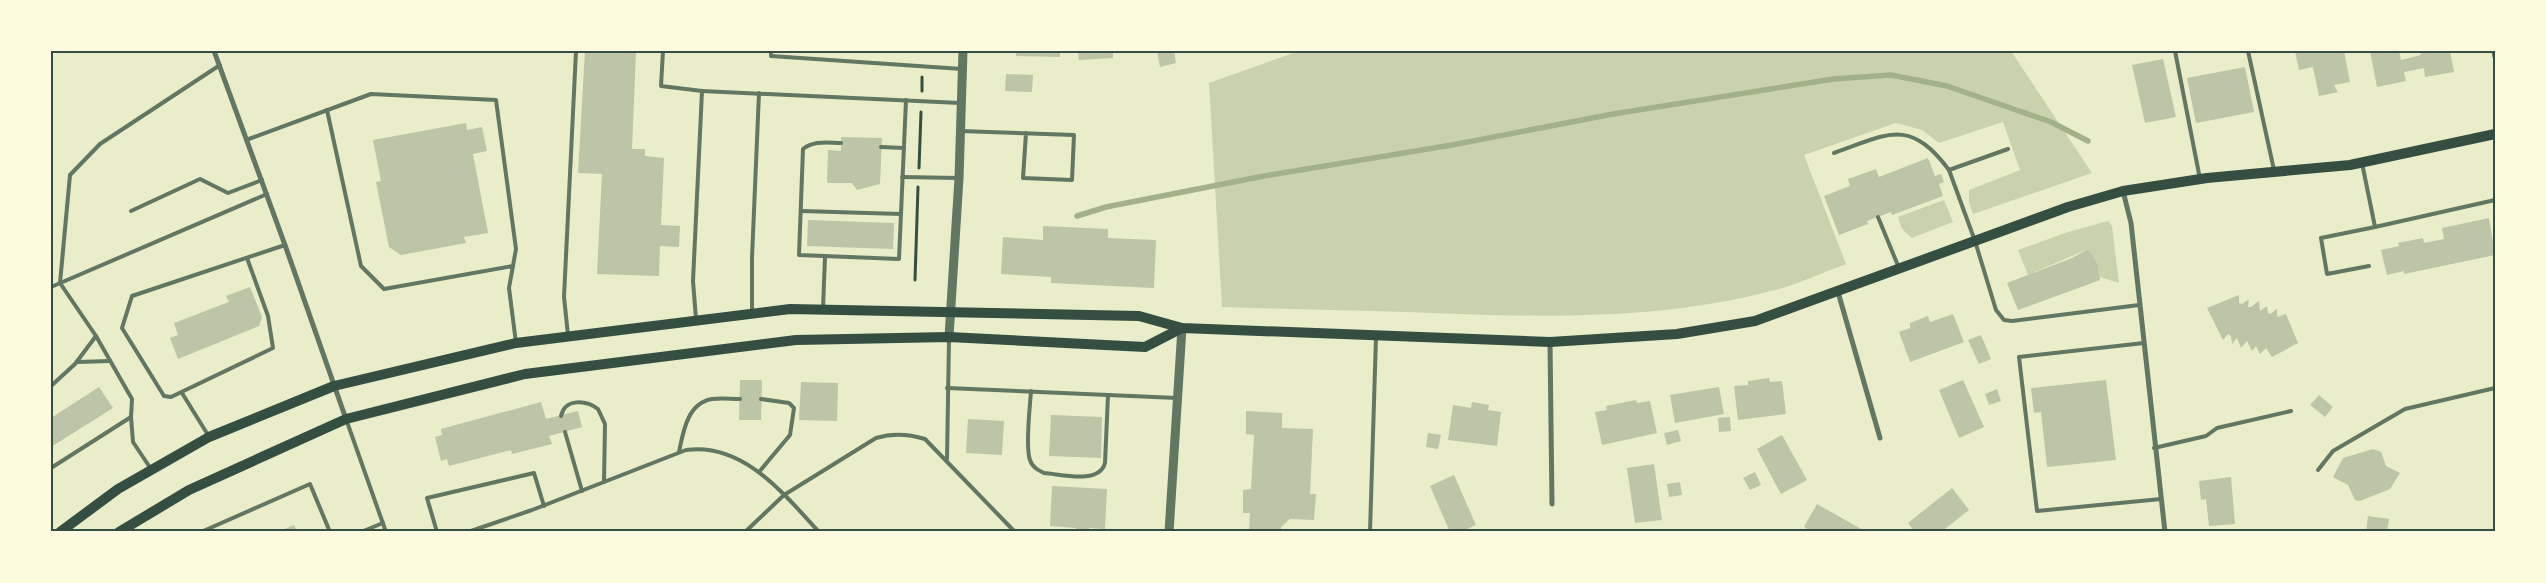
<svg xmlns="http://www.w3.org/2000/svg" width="2546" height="583" font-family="'Nunito Sans',sans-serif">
<rect width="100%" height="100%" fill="#e9edc9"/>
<g fill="#cad2ad">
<path d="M 1299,51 L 2011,51 L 2092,173 L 1973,214 L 1969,202 L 1969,190 L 2020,170 L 2003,122 L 1939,143 L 1922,130 L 1896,123 L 1804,155 L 1846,264 C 1821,273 1797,285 1771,291 C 1653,322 1528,317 1407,312 C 1345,310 1283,309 1222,307 L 1209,83 Z"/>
<polygon points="1944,200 1953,222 1912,238 1902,229 1898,217"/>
<polygon points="2108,221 2112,226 2119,283 2100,277 2098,264 2088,249 2028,275 2018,250 2068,232"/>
</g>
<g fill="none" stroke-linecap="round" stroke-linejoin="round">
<polyline stroke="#a3b18a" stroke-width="5.5" points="1077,216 1106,207 1264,176 1452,145 1613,114 1833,79 1891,75 1947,86 2051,122 2088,141"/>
</g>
<g fill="#bcc5a7">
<polygon points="585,51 636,51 632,149 645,149 645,156 664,158 661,225 680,226 679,247 660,246 659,276 597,274 602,174 578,173"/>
<polygon points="1016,51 1060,51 1060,57 1016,56"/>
<polygon points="1078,51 1113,51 1113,58 1079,60"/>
<polygon points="1157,51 1174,51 1176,63 1160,67"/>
<polygon points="2295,51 2344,51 2350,82 2334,85 2338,92 2319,96 2313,67 2299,70"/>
<polygon points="2370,51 2399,51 2401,60 2421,55 2420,51 2450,51 2454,72 2425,77 2424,68 2404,72 2406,81 2377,87"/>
<polygon points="2163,59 2176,117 2145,123 2132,65"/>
<polygon points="2245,67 2254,112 2196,123 2187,78"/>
<polygon points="1006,74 1033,75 1032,92 1005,91"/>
<polygon points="466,123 467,130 482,127 487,151 473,154 488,233 464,237 466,243 401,255 389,247 376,182 381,181 373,140"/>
<polygon points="841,137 882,138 880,184 857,190 852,183 827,183 828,150 841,151"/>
<polygon points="1928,158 1935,176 1941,174 1944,182 1939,184 1943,196 1892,215 1891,212 1867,221 1868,224 1839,235 1824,196 1850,186 1848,179 1876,169 1879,177"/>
<polygon points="2489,218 2495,255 2404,274 2404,271 2387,275 2381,250 2399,246 2398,243 2423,238 2424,243 2444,239 2442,228"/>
<polygon points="808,220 894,223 893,249 807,246"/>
<polygon points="1043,226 1108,229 1108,238 1156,240 1154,288 1051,283 1051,277 1001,274 1003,237 1043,240"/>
<polygon points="2088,249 2098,264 2100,280 2018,310 2007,283 2072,258"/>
<polygon points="250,287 262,317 259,326 178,359 170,338 178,335 174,323 229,302 226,296"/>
<polygon points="2239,295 2239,303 2242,304 2249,299 2248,307 2251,307 2259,301 2260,311 2267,306 2268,313 2270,314 2277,309 2277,317 2286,314 2298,343 2272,357 2266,348 2260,354 2256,346 2252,351 2247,341 2241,348 2237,338 2232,344 2231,336 2228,334 2223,340 2207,308"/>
<polygon points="1953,314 1964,342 1910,362 1899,332 1910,328 1910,323 1928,316 1930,322"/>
<polygon points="1981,335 1991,359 1979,364 1968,340"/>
<polygon points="1769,378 1770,382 1782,381 1786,414 1738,420 1734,386 1748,385 1748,381"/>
<polygon points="740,380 762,380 761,420 739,420"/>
<polygon points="1963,380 1984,427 1959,438 1939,390"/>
<polygon points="2106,380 2116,460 2047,467 2041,412 2034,413 2031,388"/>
<polygon points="801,382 838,383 837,421 799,420"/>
<polygon points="99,387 113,408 51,447 51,418"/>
<polygon points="1719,387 1724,414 1675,423 1670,395"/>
<polygon points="1997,389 2001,401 1989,405 1985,394"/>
<polygon points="2319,395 2333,407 2325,417 2310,405"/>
<polygon points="1636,400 1637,403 1650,401 1657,433 1602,445 1595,412 1607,410 1606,406"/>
<polygon points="541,402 546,419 578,411 582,427 549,436 552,444 512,454 511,450 449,466 447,459 441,461 435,437 442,435 441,429"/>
<polygon points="1472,402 1489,405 1488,410 1501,412 1497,446 1448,440 1453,405 1471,408"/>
<polygon points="1246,411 1282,413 1282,428 1313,429 1310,494 1316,494 1314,520 1290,519 1281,527 1281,532 1249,532 1250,513 1243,513 1243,490 1251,489 1254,435 1246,434"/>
<polygon points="1051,415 1102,417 1101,458 1049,456"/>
<polygon points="1730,417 1731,431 1719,432 1718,418"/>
<polygon points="968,419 1004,421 1002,455 966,453"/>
<polygon points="1678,430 1681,441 1667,445 1664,433"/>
<polygon points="1428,433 1441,435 1438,449 1426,447"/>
<polygon points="1782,435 1807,480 1781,494 1757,449"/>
<polygon points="2373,449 2381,452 2386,466 2400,473 2390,489 2360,501 2355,500 2348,485 2333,477 2343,458"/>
<polygon points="1654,464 1662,520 1635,523 1627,468"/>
<polygon points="1755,472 1761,485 1750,490 1743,478"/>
<polygon points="1454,475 1476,525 1460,532 1450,532 1430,486"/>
<polygon points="2231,477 2235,524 2209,526 2206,499 2201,500 2199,481"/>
<polygon points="1680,482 1682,495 1669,497 1667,484"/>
<polygon points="1052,486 1107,489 1105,529 1089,528 1089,532 1076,532 1076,528 1050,526"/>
<polygon points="1952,488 1969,510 1941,532 1915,532 1908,523"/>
<polygon points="1817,504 1863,530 1862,532 1812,532 1804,527"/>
<polygon points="2368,516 2389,519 2387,532 2366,532"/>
<polygon points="294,525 297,532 278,532"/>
</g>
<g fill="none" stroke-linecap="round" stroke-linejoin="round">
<g stroke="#344e41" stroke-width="3">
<polyline points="922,91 922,77"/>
<polyline points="919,168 921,112"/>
<polyline points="915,280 918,187"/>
</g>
<g stroke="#617663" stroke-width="4">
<polyline points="663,51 661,86 702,91 693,281 696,319"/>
<polyline points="771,51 771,56 962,69"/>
<polyline points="2175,51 2200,179"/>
<polyline points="2248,51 2274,170"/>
<polyline points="702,91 960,103"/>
<polyline points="327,110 361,266 384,289 513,266"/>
<polyline points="960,131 1074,135 1072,180 1023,178 1026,133"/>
<polyline points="246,140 371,94 496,100 516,249 509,288 516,343"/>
<path d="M 841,143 C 828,143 814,140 803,149 L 799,255 L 899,259 L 906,100"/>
<polyline points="881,147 904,148"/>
<polyline points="2008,149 1949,170 1975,241 1996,310 2004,320 2012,321 2139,305"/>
<path d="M 1834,153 C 1888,134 1909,117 1949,170"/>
<polyline points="2362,163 2375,227 2495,200"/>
<polyline points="902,177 959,178"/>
<polyline points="131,211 200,179 228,193 262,180"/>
<polyline points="801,211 901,214"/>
<polyline points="1878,217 1899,268"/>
<polyline points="247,258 268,316 273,348 171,397 164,396 122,328 132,296 285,245"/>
<polyline points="2369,266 2327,274 2321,238 2375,227"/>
<polyline points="51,287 267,194"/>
<polyline points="823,309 825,256"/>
<polyline points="752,312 752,258 759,93"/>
<polyline points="568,335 564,297 576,51"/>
<polyline points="96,336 60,283 70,175 100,144 220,65"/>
<polyline points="2144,343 2019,357 2037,511 2161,499"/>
<polyline points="77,362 110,361"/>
<polyline points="51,386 75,364 96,336 132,399 131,417 133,442 151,469"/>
<polyline points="947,388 1177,398"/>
<path d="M 1031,391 C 1030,407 1025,447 1030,460 C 1032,467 1038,470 1044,473 C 1061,474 1099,485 1105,463 L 1108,395"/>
<polyline points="182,393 208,435"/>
<path d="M 561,416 C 565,398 586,400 598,409 L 605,424 L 604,482"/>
<polyline points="346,419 386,532"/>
<polyline points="565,432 582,491"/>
<polyline points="2154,448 2206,436 2217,428 2291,411"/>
<path d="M 679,452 C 683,433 687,403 712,399 C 721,398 731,399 740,399"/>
<polyline points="947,459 949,339"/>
<polyline points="51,468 131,417"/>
<polyline points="2318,470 2333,451 2405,409 2495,388"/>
<polyline points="759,472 790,435 794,408 789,403 761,399"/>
<polyline points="201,532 310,484 330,532"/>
<polyline points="361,532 383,523"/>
<polyline points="437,532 427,498 534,473 544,506"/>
<path d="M 468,532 L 532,510 L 686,450 C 743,442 784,494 819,532"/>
<path d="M 745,532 L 784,495 L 876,438 C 892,433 909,434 925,439 L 1015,532"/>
<polyline points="1370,532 1376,337"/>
</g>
<g stroke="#617663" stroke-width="5">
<polyline points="214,51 285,245 346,419"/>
<polyline points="2494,51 2495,57"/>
<polyline points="2123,191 2131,223 2165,532"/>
<polyline points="1838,292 1880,438"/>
<polyline points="1550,342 1552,504"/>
</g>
<g stroke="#617663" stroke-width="9">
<polyline points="949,337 959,178 963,51"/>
<polyline points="1169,532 1182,328"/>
</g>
<g stroke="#344e41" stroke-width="10">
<polyline points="60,532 118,489 209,437 334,386 516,343 790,309 1139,316 1182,328 1550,342 1677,334 1755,321 2068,207 2123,191 2207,178 2350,165 2495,134"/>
<polyline points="119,532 189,490 346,419 525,374 796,340 949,337 1145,347 1182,328"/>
</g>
</g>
<rect width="2546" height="583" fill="none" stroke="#fefae0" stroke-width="105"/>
<rect x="52" y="52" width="2442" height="478" fill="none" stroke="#344e41" stroke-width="2"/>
</svg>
